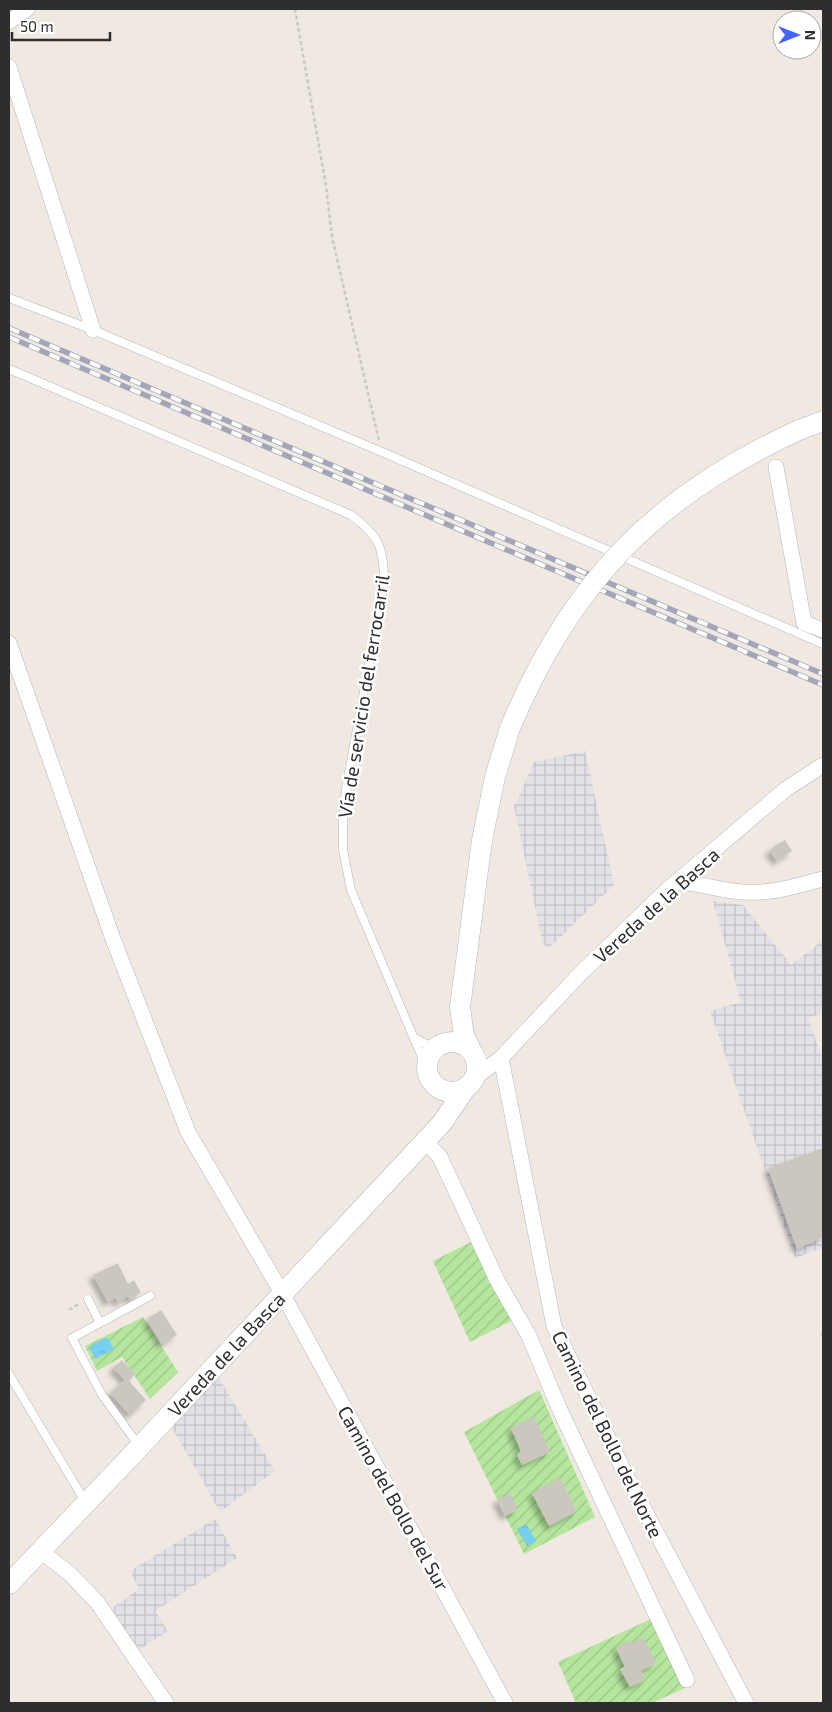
<svg xmlns="http://www.w3.org/2000/svg" width="832" height="1712" font-family="'Exo 2',sans-serif">
<defs>
<pattern id="industrial-grid" width="8" height="8" patternUnits="userSpaceOnUse" patternTransform="scale(1.25)"><rect width="8" height="8" fill="#e3e1e8"/><path d="M0 4h8M4 0v8" fill="none" stroke="#c3c1c7"/></pattern>
<pattern id="garden-furrows" width="10" height="10" patternUnits="userSpaceOnUse" patternTransform="scale(1.25)"><rect width="10" height="10" fill="#b6e59e"/><path d="M-1 1l2-2M0 10L10 0M9 11l2-2" fill="none" stroke="#9dc588"/></pattern>
<pattern id="water-ripples" width="26" height="14" patternUnits="userSpaceOnUse" patternTransform="scale(1.25)"><rect width="26" height="14" fill="#75cff0"/><path d="M2 4q2-2 4 0t4 0M15 11q2-2 4 0t4 0" fill="none" stroke="#66b2ce"/></pattern>
<filter id="shadow"><feDropShadow dx="-4.5" dy="4.5" stdDeviation="2.5" flood-color="#0004"/></filter>
</defs>
<rect width="100%" height="100%" fill="#efe9e1"/>
<g fill="url(#industrial-grid)">
<polygon points="585,751 614,885 549,948 543,944 514,807 534,762"/>
<polygon points="713,901 743,905 791,965 823,940 823,1013 808,1018 823,1060 823,1248 795,1258 710,1011 741,1002"/>
<polygon points="213,1368 275,1471 220,1512 169,1422"/>
<polygon points="215,1519 237,1558 155,1611 168,1631 137,1651 112,1608 139,1589 130,1571"/>
</g>
<g fill="url(#garden-furrows)">
<polygon points="473,1241 513,1320 470,1342 433,1261"/>
<polygon points="143,1317 178,1372 150,1399 122,1357 97,1371 85,1346"/>
<polygon points="539,1390 595,1517 524,1554 464,1432"/>
<polygon points="653,1618 685,1688 652,1703 576,1703 558,1662"/>
</g>
<g fill="url(#water-ripples)">
<polygon points="107,1337 114,1349 95,1359 89,1347"/>
<polygon points="526,1524 536,1541 527,1546 517,1529"/>
</g>
<g fill="#cbc7bf" filter="url(#shadow)">
<polygon points="785,840 792,851 777,861 769,850"/>
<polygon points="823,1148 823,1237 797,1249 768,1168"/>
<polygon points="118,1263 128,1284 134,1280 141,1293 130,1300 128,1296 118,1303 116,1297 108,1302 93,1275"/>
<polygon points="161,1310 177,1335 162,1344 147,1319"/>
<polygon points="122,1360 135,1374 129,1381 146,1400 130,1415 110,1393 125,1380 113,1368"/>
<polygon points="534,1417 550,1452 522,1465 517,1455 521,1451 511,1428"/>
<polygon points="560,1478 577,1511 549,1526 532,1493"/>
<polygon points="510,1493 518,1510 505,1516 497,1500"/>
<polygon points="643,1638 656,1663 641,1671 645,1679 630,1687 620,1669 625,1667 616,1648 631,1640 633,1643"/>
</g>
<g fill="none" stroke-linecap="round" stroke-linejoin="round">
<defs>
<g id="service">
<polyline points="9,298 93,330 382,452 823,644"/>
<path d="M 9,369 L 351,515 C 379,536 384,547 384,583 L 346,789 L 343,819 L 343,850 L 351,890 L 427,1069"/>
<polyline points="415,1038 426,1044 439,1045"/>
<polyline points="88,1299 100,1323 72,1338 102,1395 139,1446"/>
<polyline points="100,1323 150,1296"/>
<polyline points="9,1374 86,1503"/>
</g>
<g id="minor">
<polyline points="9,22 27,9"/>
<polyline points="9,67 93,330"/>
<polyline points="776,467 804,623 823,630"/>
<polyline points="9,643 113,939 188,1132 282,1293 505,1703"/>
<path d="M 678,882 C 701,883 721,891 743,892 C 771,894 797,886 823,879"/>
<polyline points="501,1058 554,1326 623,1469 746,1703"/>
<polyline points="473,1079 501,1058 581,973 667,890 786,789 823,765"/>
<polyline points="425,1141 440,1157 497,1280 529,1336 559,1408 687,1680"/>
<polyline points="40,1551 69,1573 97,1602 166,1703"/>
</g>
<g id="tertiary">
<polyline points="799,430 823,421"/>
<circle cx="452" cy="1067" r="25"/>
<polyline points="472,1052 464,1036 460,1007 482,840 495,777 510,728"/>
<polyline points="9,1584 133,1454 442,1123 467,1086"/>
</g>
</defs>
<use href="#service" stroke="#b4b7c1" stroke-width="9"/>
<use href="#minor" stroke="#b4b7c1" stroke-width="16"/>
<use href="#tertiary" stroke="#b4b7c1" stroke-width="21"/>
<g stroke="#c9c9c9" stroke-width="2.5" stroke-dasharray="4 2.5" stroke-linecap="butt">
<polyline points="295,9 326,186 332,237 379,441"/>
<polyline points="69,1310 80,1303"/>
<polyline points="821,1335 823,1334"/>
</g>
<use href="#service" stroke="#fff" stroke-width="8"/>
<use href="#minor" stroke="#fff" stroke-width="15"/>
<use href="#tertiary" stroke="#fff" stroke-width="20"/>
<defs>
<g id="rail">
<polyline points="9,328 823,674"/>
<polyline points="9,337 823,685"/>
</g>
</defs>
<use href="#rail" stroke="#a3a6b8" stroke-width="5.5"/>
<use href="#rail" stroke="#fff" stroke-width="4" stroke-dasharray="11" stroke-linecap="butt"/>
<defs>
<path id="tertiary-bridge" d="M 510,728 C 571,582 655,496 799,430"/>
</defs>
<use href="#tertiary-bridge" stroke="#b4b7c1" stroke-width="21" stroke-linecap="butt"/>
<use href="#tertiary-bridge" stroke="#fff" stroke-width="20"/>
</g>
<g text-anchor="middle" dominant-baseline="central" stroke-width="5" stroke-linejoin="round" paint-order="stroke">
<g font-size="19" fill="#2e2e2e" stroke="#fff">
<text transform="translate(363 696) rotate(-81)">Vía de servicio del ferrocarril</text>
<text transform="translate(656 905) rotate(-42)">Vereda de la Basca</text>
<text transform="translate(226 1354) rotate(-47)">Vereda de la Basca</text>
<text transform="translate(608 1434) rotate(64)">Camino del Bollo del Norte</text>
<text transform="translate(394 1498) rotate(61)">Camino del Bollo del Sur</text>
</g>
</g>
<rect width="832" height="1712" fill="none" stroke="#2e2e2e" stroke-width="20"/>
<g transform="translate(797 35) rotate(90)"><circle r="24" fill="#ffffff" stroke="#ababab"/>
<path d="M0-4L9 19L0 12L-9 19Z" fill="#4264fb"/>
<text y="-8" font-size="14" font-weight="bold" text-anchor="middle" fill="#2e2e2e">N</text>
</g>
<path d="M12 32v8h98v-8" fill="none" stroke="#2e2e2e" stroke-width="2.5"/>
<text x="20" y="32" font-size="15" fill="#2e2e2e" stroke="#ffffff" stroke-width="4" paint-order="stroke">50 m</text>
</svg>
